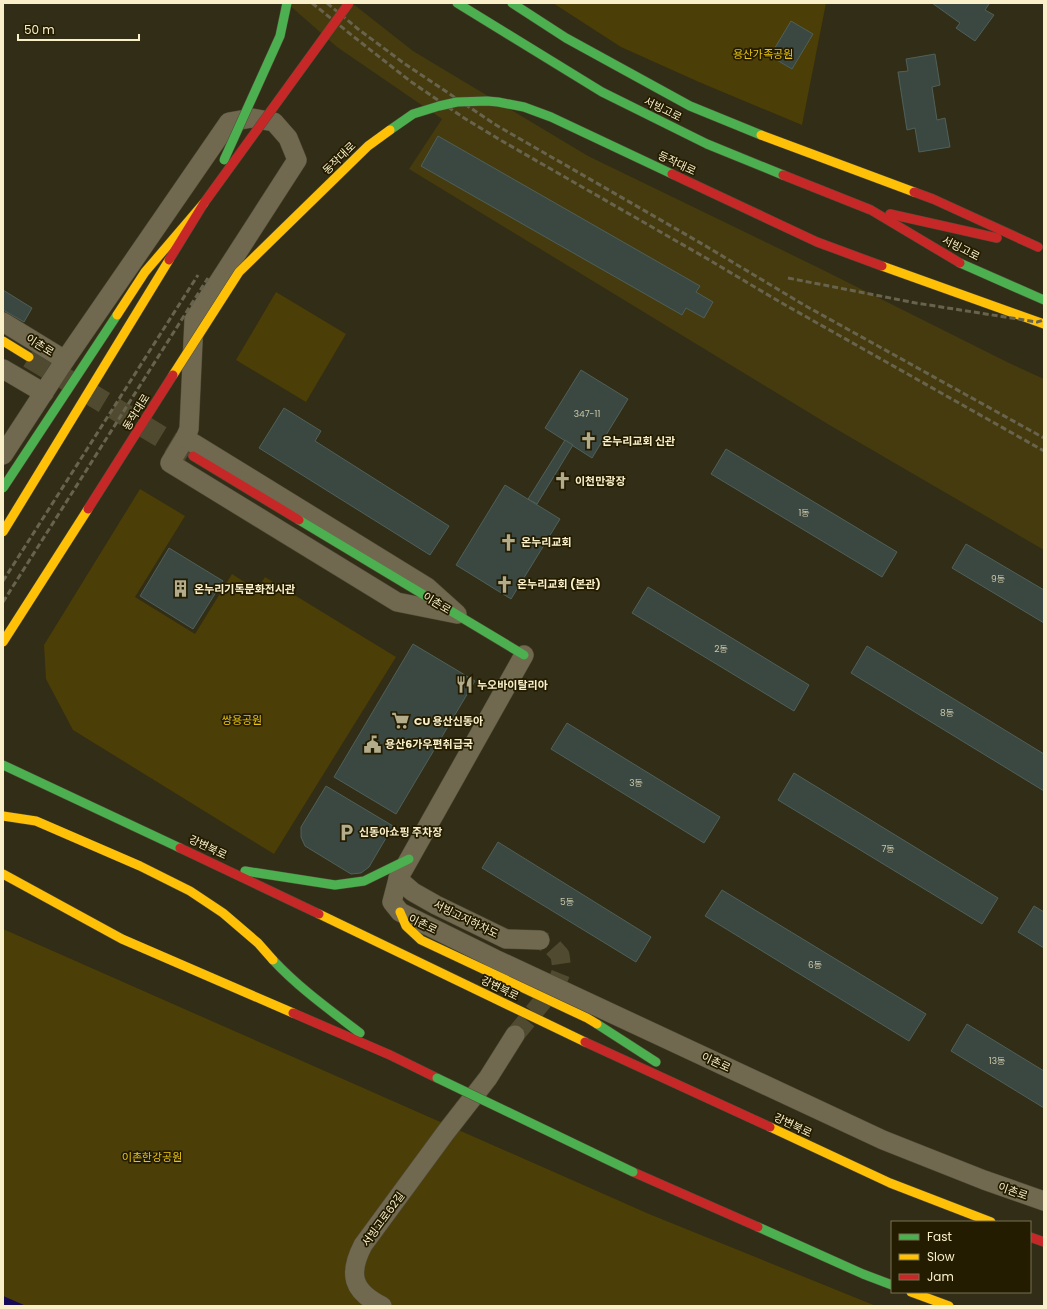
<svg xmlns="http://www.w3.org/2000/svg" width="1047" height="1309" font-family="Poppins,'Noto Sans KR',sans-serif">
<rect width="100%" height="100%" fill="#322d16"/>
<polygon fill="#453b0e" points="287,3 352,3 413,51 588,156 817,267 1009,363 1044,379 1044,550 831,426 409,169 442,119 337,47"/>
<g fill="#4b3e06">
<polygon points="553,3 826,3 802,125 699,82 621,47"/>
<polygon points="276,292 346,334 306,402 236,360"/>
<polygon points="140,489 185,516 135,597 195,634 232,574 257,590 265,577 396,657 274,854 73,730 46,679 44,645"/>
<polygon points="3,929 649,1214 876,1306 26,1306 3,1296"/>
</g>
<polygon fill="#170b57" points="3,1296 26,1306 3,1306"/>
<g fill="#3b4841" stroke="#4f605a">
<polygon points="932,3 987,3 989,4 985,10 994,15 975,41 956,28 960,23"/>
<polygon points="791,21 813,34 792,69 770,56"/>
<polygon points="935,54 940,85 932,87 937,120 945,118 950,147 919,152 915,128 907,130 898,72 908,71 906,59"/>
<polygon points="438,136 700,286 696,292 713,302 704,318 686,308 682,315 421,166"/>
<polygon points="3,290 32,308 24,322 3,310"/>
<polygon points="581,370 628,399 592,458 545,428"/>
<polygon points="284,408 321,431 315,441 449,526 430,555 259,448"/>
<polygon points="565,440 573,445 537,504 528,499"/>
<polygon points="726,449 897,552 882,577 711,474"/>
<polygon points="505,485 560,519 511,599 456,565"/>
<polygon points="966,544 1044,590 1044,623 952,568"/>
<polygon points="169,548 223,581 193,629 140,596"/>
<polygon points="648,587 809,685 794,711 632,613"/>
<polygon points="413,644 475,681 396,814 334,777"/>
<polygon points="867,646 1044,754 1044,791 851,673"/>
<polygon points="567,723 720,817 704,843 551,749"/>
<polygon points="794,773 998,898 982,924 778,800"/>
<polygon points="326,786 393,826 369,867 361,873 351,874 305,846 301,837 301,827"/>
<polygon points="498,842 651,937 636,962 482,868"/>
<polygon points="722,890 926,1014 909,1041 705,916"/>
<polygon points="1034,906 1044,912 1044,948 1018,932"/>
<polygon points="967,1024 1044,1071 1044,1108 951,1051"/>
</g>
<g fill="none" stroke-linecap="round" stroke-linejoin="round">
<polyline stroke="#504a31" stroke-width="19" stroke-dasharray="19 10" stroke-linecap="butt" points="515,1035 556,985 562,970 560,955 551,945 540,940"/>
<polyline stroke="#504a31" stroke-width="22" stroke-dasharray="22 11" stroke-linecap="butt" points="29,357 193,456"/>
<defs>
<g id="street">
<polyline points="3,322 65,360"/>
<polyline points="3,369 44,393"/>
<polygon points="185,438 427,587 457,614 397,602 170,463"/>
<polyline points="3,455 65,360 229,122 252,118 274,122 288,138 297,160 194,320 189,429 185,438"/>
<polyline points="524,655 398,879 392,902 400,912 495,959 883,1140 984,1180 1044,1201"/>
<polyline points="398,879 413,892 436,905 506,939 540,940"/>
<path d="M 382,1306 C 352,1291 348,1274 363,1245 L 446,1132 L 488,1078 L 515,1035"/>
</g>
<g id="fast">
<polyline points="457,3 602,92 707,144 783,175"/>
<polyline points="512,3 566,38 690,106 761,135"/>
<polyline points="960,263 1044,300"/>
<polyline points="299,520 524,655"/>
<polyline points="3,765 180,848"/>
<polyline points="245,871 335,885 364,881 409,859"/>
<path d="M 273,960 C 299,988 330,1010 360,1033"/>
<polyline points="597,1024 656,1062"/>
<polyline points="758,1227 863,1274 892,1285"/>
</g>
<g id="slow">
<polyline points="761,135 914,192"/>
<polyline points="882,266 1044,324"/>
<polyline points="3,341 29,357"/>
<polyline points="3,816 36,821 140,866 190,891 223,913 258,943 273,960"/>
<polyline points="3,874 122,939 293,1013"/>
<polyline points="400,912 406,926 421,940 587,1018 597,1024"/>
<polyline points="319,914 585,1042"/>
<polyline points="770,1127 890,1183 991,1222"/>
<polyline points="911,1292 949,1306"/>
</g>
<g id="jam">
<polyline points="783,175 871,210 960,263"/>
<polyline points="914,192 933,199 1038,247"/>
<polyline points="890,214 997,238"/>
<polyline points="193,456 299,520"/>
<polyline points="180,848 319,914"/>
<polyline points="293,1013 390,1055 437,1078"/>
<polyline points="585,1042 770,1127"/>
<polyline points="633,1172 758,1227"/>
<polyline points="1030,1237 1044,1242"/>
</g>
</defs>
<use href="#street" stroke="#4f4a37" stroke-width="20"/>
<use href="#fast" stroke="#4f4a37" stroke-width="10"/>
<use href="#slow" stroke="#4f4a37" stroke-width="10"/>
<use href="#jam" stroke="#4f4a37" stroke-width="10"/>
<use href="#street" stroke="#70694f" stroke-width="19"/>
<use href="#fast" stroke="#4caf50" stroke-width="9"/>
<use href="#slow" stroke="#ffc107" stroke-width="9"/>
<use href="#jam" stroke="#c62828" stroke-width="9"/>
<g stroke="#68634d" stroke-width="3" stroke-dasharray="6 3" stroke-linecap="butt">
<polyline points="312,3 354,37 410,81 464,118 502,141 706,258 780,302 1044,451"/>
<polyline points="327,3 358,29 405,64 496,125 704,245 804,305 1044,438"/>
<polyline points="788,278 916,303 1037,322 1044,320"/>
<polyline points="3,581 198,275"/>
<polyline points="3,602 208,278"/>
</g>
<defs>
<g id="fast-bridge">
<polyline points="390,130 413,114 439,106 457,102 487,101 498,102 524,107 551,117 672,174"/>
<polyline points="224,160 280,36 287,3"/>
<polyline points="3,488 117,315"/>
<polyline points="437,1078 633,1172"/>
</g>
<g id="slow-bridge">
<polyline points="117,315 145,272 204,203"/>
<polyline points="173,375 239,272 368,146 390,130"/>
<polyline points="3,532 169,260"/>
<polyline points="3,642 88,509"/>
</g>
<g id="jam-bridge">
<polyline points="672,174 817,242 882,266"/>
<polyline points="169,260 204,203 349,3"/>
<polyline points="88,509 173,375"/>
</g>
</defs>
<use href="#fast-bridge" stroke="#4f4a37" stroke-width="10" stroke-linecap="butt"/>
<use href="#slow-bridge" stroke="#4f4a37" stroke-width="10" stroke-linecap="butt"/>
<use href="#jam-bridge" stroke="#4f4a37" stroke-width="10" stroke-linecap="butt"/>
<use href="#fast-bridge" stroke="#4caf50" stroke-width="9"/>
<use href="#slow-bridge" stroke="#ffc107" stroke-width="9"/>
<use href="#jam-bridge" stroke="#c62828" stroke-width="9"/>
</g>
<defs>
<symbol id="church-bare" viewBox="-9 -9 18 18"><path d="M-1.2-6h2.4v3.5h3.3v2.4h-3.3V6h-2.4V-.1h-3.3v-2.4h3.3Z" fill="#b3ac8b" stroke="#241c00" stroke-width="2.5" paint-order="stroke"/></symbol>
<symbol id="building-bare" viewBox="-9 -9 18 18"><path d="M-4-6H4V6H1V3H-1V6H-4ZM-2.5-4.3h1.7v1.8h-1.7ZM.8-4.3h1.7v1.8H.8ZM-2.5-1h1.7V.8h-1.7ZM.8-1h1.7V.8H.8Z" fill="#b3ac8b" stroke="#241c00" stroke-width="2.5" paint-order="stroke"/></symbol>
<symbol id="restaurant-bare" viewBox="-9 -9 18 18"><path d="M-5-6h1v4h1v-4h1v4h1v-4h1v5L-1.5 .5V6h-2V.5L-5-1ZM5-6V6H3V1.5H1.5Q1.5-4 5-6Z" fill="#b3ac8b" stroke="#241c00" stroke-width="2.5" paint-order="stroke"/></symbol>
<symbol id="supermarket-bare" viewBox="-9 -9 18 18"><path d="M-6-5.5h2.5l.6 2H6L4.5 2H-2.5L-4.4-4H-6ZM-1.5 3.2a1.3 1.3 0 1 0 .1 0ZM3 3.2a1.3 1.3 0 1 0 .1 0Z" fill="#b3ac8b" stroke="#241c00" stroke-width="2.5" paint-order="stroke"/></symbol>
<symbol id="civic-bare" viewBox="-9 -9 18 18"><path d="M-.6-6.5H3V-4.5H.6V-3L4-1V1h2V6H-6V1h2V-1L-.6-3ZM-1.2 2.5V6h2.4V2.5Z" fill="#b3ac8b" stroke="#241c00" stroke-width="2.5" paint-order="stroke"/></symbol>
<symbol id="parking-bare" viewBox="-9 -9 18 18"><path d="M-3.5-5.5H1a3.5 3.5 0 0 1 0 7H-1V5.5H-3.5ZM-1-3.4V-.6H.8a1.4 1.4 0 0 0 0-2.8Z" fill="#b3ac8b" stroke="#241c00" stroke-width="2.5" paint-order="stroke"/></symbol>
</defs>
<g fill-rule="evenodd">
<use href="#church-bare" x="576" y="428" width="25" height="25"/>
<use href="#church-bare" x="550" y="468" width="25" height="25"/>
<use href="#church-bare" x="496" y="530" width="25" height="25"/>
<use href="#church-bare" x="492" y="572" width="25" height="25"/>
<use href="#building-bare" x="168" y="576" width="25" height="25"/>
<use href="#restaurant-bare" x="452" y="672" width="25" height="25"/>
<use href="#supermarket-bare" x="388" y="708" width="25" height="25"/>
<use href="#civic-bare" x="360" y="732" width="25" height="25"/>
<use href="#parking-bare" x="334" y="820" width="25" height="25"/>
</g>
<g text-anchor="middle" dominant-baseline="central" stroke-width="3.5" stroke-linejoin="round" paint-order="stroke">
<g font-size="9" fill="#cac6a8">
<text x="587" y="414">347-11</text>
<text x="804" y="513">1동</text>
<text x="998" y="579">9동</text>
<text x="721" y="649">2동</text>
<text x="947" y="713">8동</text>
<text x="636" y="783">3동</text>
<text x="888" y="849">7동</text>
<text x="567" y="902">5동</text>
<text x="815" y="965">6동</text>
<text x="997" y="1061">13동</text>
</g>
<g font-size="11" fill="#e8c414" stroke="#241c00">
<text x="763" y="54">용산가족공원</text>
<text x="242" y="720">쌍용공원</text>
<text x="152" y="1157">이촌한강공원</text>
</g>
<g font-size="11" fill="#f9f0ca" stroke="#241c00">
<text transform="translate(663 109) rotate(26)">서빙고로</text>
<text transform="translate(339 158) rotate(-44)">동작대로</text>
<text transform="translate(677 163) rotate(25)">동작대로</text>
<text transform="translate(961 248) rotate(27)">서빙고로</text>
<text transform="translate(40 345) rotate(32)">이촌로</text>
<text transform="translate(136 412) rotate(-58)">동작대로</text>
<text transform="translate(437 603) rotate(31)">이촌로</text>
<text transform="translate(208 847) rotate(25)">강변북로</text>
<text transform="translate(466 919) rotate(26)">서빙고지하차도</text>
<text transform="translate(423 924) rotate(26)">이촌로</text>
<text transform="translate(500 988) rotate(26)">강변북로</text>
<text transform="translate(716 1062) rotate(25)">이촌로</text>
<text transform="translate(793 1125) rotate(25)">강변북로</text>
<text transform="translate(1013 1191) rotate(19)">이촌로</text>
<text transform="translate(383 1219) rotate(-54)">서빙고로62길</text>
</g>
<g font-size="11" font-weight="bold" fill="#f9f0ca" stroke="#241c00" text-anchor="start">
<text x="602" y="441">온누리교회 신관</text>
<text x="575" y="481">이천만광장</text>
<text x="521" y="542">온누리교회</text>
<text x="517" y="584">온누리교회 (본관)</text>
<text x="194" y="589">온누리기독문화전시관</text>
<text x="477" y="685">누오바이탈리아</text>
<text x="414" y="721">CU 용산신동아</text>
<text x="385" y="744">용산6가우편취급국</text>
<text x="359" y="832">신동아쇼핑 주차장</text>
</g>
</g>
<rect width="1047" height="1309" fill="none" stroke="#f9f0ca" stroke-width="8"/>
<rect x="891" y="1221" width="140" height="72" fill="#241c00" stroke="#797151"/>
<rect x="899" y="1234" width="20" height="6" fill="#4caf50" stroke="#797151"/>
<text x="927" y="1241" font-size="12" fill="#f9f0ca">Fast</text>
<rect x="899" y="1254" width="20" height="6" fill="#ffc107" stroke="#797151"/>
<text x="927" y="1261" font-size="12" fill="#f9f0ca">Slow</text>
<rect x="899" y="1274" width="20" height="6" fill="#c62828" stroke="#797151"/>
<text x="927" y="1281" font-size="12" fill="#f9f0ca">Jam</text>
<path d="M18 34v6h121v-6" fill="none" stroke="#f9f0ca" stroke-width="2"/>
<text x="24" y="34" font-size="12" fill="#f9f0ca" stroke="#241c00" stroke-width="3" paint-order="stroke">50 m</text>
</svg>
